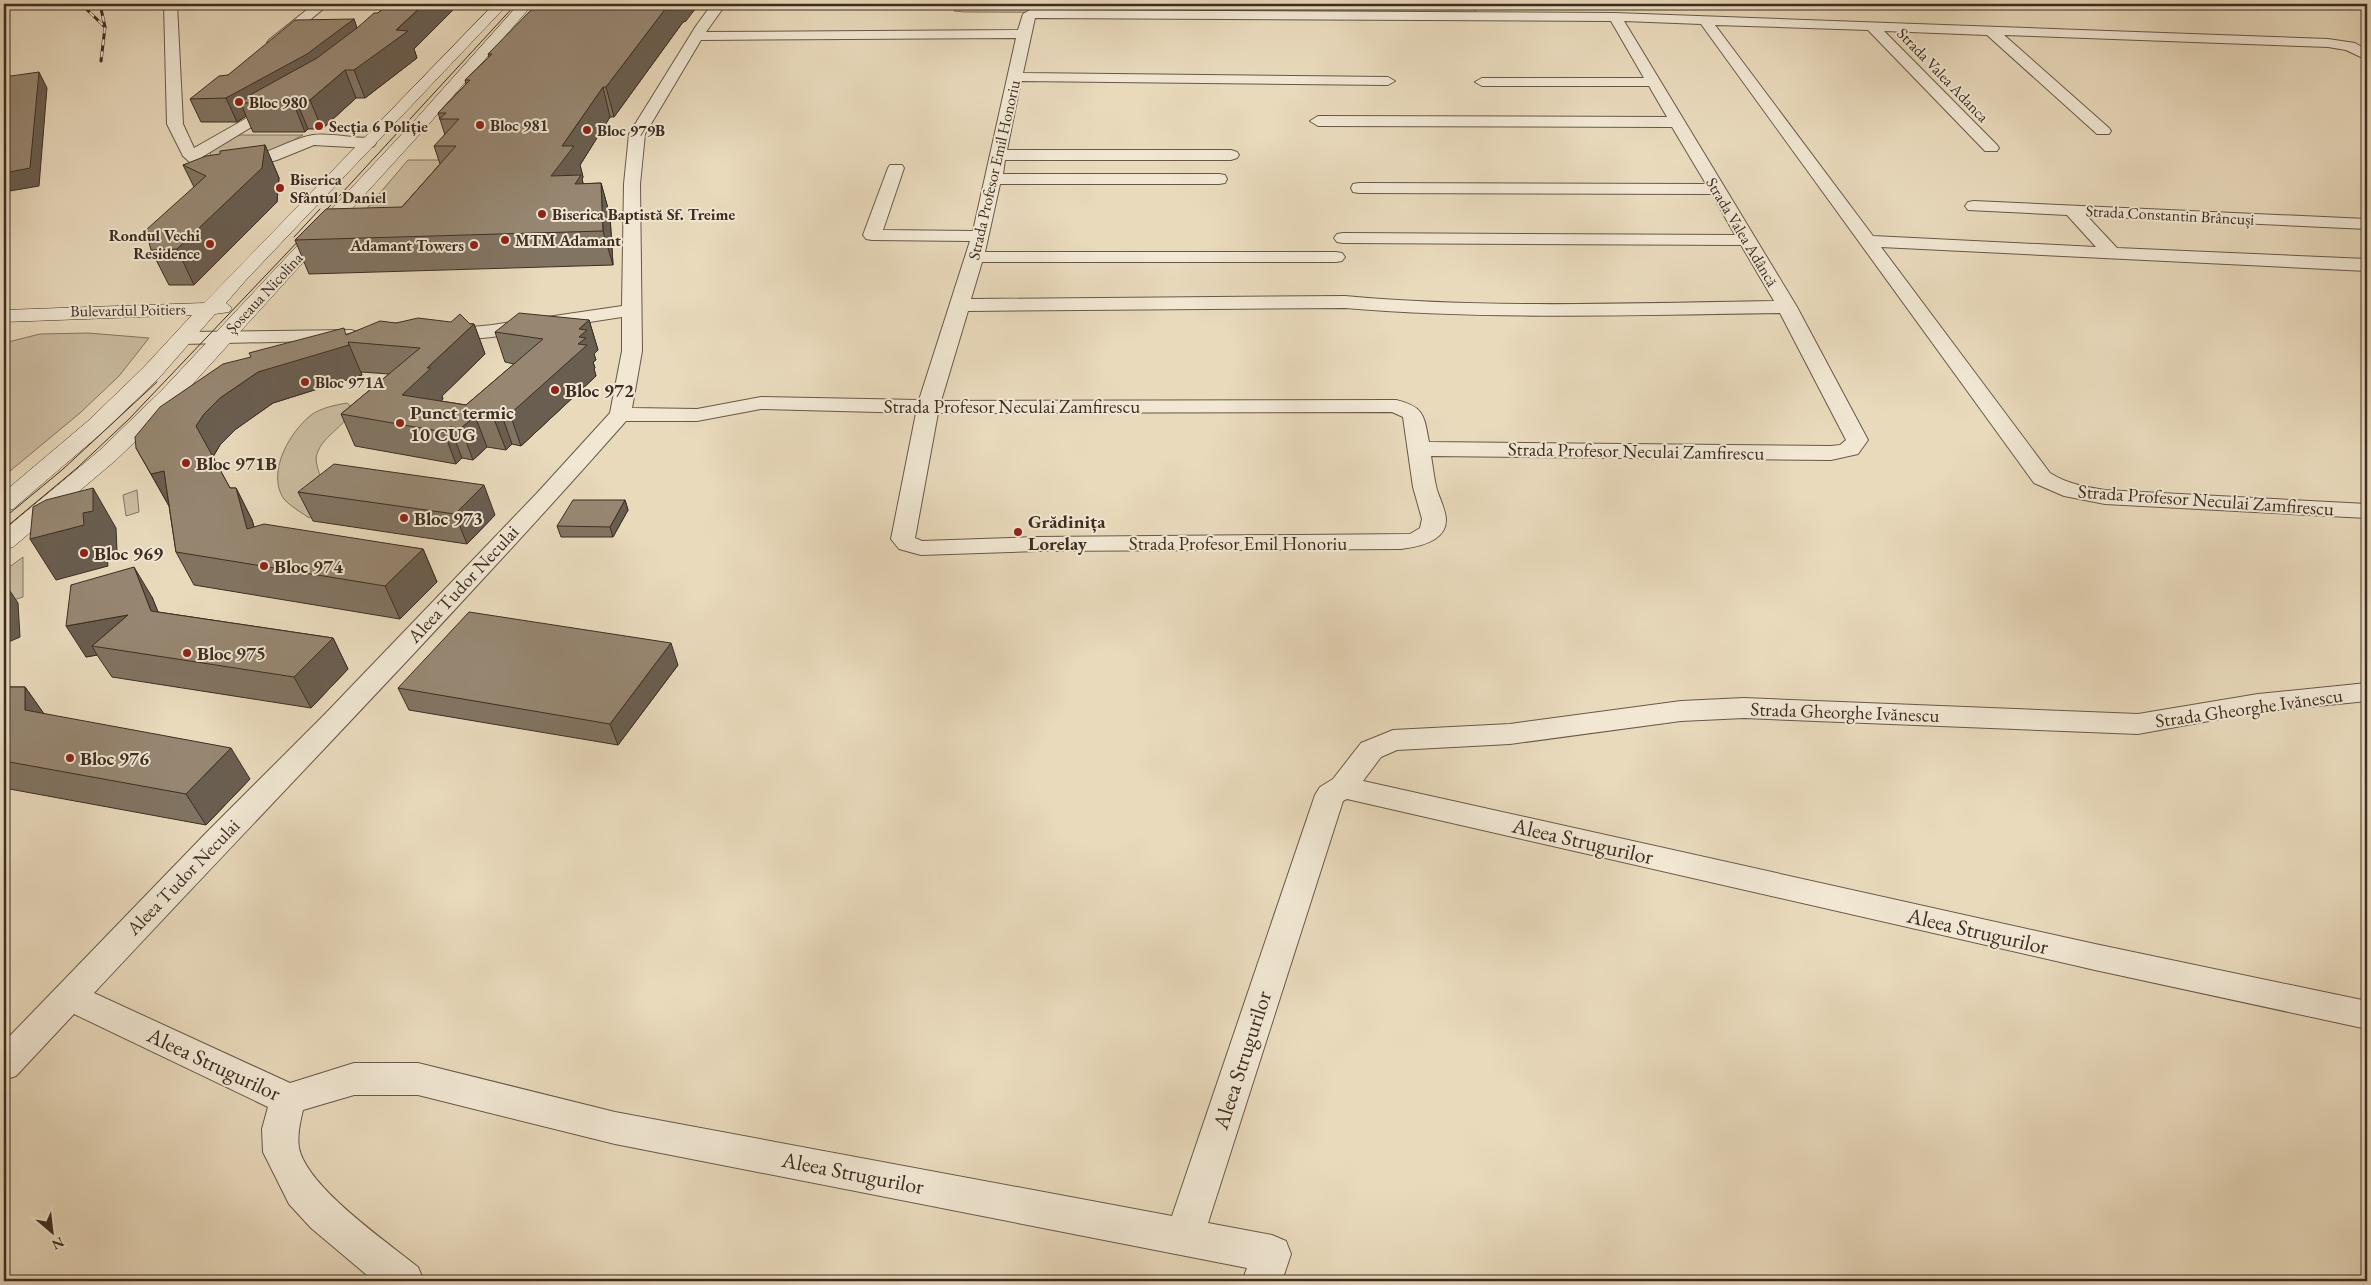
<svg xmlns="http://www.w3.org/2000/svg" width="2371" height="1285" font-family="'EB Garamond',serif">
<rect width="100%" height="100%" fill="#e9dabc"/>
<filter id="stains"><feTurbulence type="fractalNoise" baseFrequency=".004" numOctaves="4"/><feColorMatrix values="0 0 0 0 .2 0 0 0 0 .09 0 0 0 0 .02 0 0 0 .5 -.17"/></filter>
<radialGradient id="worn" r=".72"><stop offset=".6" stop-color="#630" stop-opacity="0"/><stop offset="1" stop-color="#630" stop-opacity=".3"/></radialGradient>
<g fill="#ccbda2" stroke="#857562">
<polygon points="957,4 1472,4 1477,14 964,12 954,11"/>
<polygon points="238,135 303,135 272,151 210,161 211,148"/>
<polygon points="408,160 451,160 386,226 351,227"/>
<polygon points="88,333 149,338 119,376 80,413 4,476 4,434 6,433 4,343 40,334"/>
<path d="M 347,403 L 352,407 C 347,428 320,435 316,458 C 316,464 319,473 321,478 L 343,493 L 309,518 C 301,512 286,504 282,496 C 268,470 290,432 311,415 C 321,408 335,405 347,403 Z"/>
<polygon points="137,490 139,512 126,516 123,495"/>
<polygon points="23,557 23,597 4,603 4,571"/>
</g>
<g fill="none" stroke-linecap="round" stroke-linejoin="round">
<defs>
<g id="minor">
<path d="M 164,4 L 177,4 L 183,124 L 194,148 L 275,102 L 285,102 L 288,105 L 202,157 C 231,178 284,139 313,135 C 331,133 350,138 368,138 L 374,140 L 376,143 L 374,146 L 368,148 L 314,145 L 277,160 L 245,169 L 215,172 L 194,166 L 183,156 L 167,124 Z"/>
<polygon points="314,4 329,4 279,46 269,46 267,43 269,40"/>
<path d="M 712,4 L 726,4 L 706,32 L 1018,30 L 1023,14 L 1030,10 L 1615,13 L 2328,39 L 2355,43 L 2367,50 L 2367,60 L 2346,50 L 2328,47 L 2004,35 L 2109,128 L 2111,131 L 2109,134 L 2097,134 L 1987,35 L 1884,31 L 1997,145 L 1999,148 L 1997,151 L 1985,151 L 1868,30 L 1715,25 L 1873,236 L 2096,247 L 2067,215 L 1968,210 L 1965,206 L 1968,202 L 1974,201 L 2367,219 L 2367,229 L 2087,216 L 2117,248 L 2367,259 L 2367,271 L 1881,247 L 2050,473 C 2068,484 2085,487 2105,490 L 2367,504 L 2367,518 L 2105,504 L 2064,496 L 2034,483 L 1701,24 L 1624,21 L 1797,307 L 1868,440 L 1858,454 L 1831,460 L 1431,456 C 1433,467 1434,479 1437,490 C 1440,499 1446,511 1446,520 C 1446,542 1417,547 1401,549 L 1037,551 L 921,555 L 899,549 L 891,539 L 916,413 L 761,409 L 697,421 L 626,421 C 454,616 272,802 94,993 L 290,1083 L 354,1063 L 418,1063 L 615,1112 L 1172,1216 L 1315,795 L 1320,787 L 1333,779 L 1361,743 L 1393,730 L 1510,724 L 1681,701 L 1744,698 L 2138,714 L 2258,694 L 2367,683 L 2367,701 L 2258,712 L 2138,734 L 1744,718 L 1681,721 L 1510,744 L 1397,750 L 1381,757 L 1363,781 L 2095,944 L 2367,1001 L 2367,1029 L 2095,970 L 1347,799 L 1343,801 L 1208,1223 L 1272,1235 L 1286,1241 L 1291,1254 L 1282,1281 L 1242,1281 L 1247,1268 L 615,1144 L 418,1095 L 354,1095 L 303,1110 C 300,1123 297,1135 299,1148 C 307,1187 387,1242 418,1267 L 424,1281 L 374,1281 L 311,1228 L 289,1204 L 263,1152 L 262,1129 L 268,1107 L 74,1014 L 16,1076 L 4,1080 L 4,1042 L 206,833 L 325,714 L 538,492 L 610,413 L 622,351 L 622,317 L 492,337 L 442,342 L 435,340 L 432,336 L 435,332 L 442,330 L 492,325 L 622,306 L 624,184 L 629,134 L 696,26 ZM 1035,18 L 1611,21 L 1644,78 L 1482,78 L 1475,82 L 1482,86 L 1649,86 L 1667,117 L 1318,116 L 1310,121 L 1318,126 L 1672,127 L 1706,184 L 1359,183 L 1353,184 L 1351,188 L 1353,192 L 1359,193 L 1712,194 L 1735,235 L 1343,233 L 1337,234 L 1334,238 L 1337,242 L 1343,243 L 1741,245 L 1774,301 C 1631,303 1487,309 1345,296 L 971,299 L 982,262 L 1336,262 L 1342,261 L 1345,257 L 1342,253 L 1336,252 L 985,252 L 1000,184 L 1219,184 L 1225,183 L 1227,179 L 1225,175 L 1219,174 L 1003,174 L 1005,160 L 1231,160 L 1237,158 L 1239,155 L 1237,152 L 1231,150 L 1007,150 L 1021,81 L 1388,85 L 1395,81 L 1388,77 L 1023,73 ZM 1016,38 L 973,231 L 883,230 L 904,168 L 902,165 L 890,165 L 888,168 L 863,235 L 866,239 L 872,240 L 970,241 L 919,400 L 761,397 L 697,409 L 632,408 L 642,351 L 640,184 L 645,134 L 701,40 ZM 1345,308 C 1488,320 1637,315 1780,313 L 1846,440 L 1840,445 L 1831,446 L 1429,442 C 1424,416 1425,407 1396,400 L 941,401 L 968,311 ZM 1392,412 L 1403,417 L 1413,487 L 1422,519 L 1420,528 L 1410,534 L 1037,537 L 922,541 L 915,538 L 938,413 Z"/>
<polygon points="351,330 358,332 361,336 358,340 183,344 176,342 173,338 176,334 183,332"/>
</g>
<g id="secondary">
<polygon points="494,4 508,4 246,280 226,303 232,308 229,312 215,314 159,378 104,431 13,509 4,511 4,492 88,421 143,368 192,315 4,322 4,310 204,303"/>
<polygon points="519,4 533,4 428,125 178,400 116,460 13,547 4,550 4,530 100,450 162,390 416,119"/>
</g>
</defs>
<use href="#minor" stroke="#695848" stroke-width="2"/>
<use href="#secondary" stroke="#3e2d21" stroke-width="1"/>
<use href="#minor" fill="#f1e7d3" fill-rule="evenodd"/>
<use href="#secondary" fill="#f1e7d3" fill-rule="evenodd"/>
<g stroke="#3e2d21" stroke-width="1">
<polyline points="318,219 516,4"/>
<polyline points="294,237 320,209"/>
<polyline points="4,518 62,470 157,382"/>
<polyline points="4,529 77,468 129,419 305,234"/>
</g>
<defs>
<g id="rail">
<polyline points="81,4 105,27"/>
<polyline points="100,4 105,27 101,61"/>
</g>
</defs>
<use href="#rail" stroke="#3e2d21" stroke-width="3"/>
<use href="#rail" stroke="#f1e7d3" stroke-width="2" stroke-dasharray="6" stroke-linecap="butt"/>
</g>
<g fill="#827462" stroke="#3e2d21">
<polygon points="388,4 459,4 414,49 417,58 365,98 356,98 322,129 308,129 305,132 253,132 246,116 237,122 201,122 190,99 228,75 354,19 357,29 378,13"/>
<polygon points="686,21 683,22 614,117 610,117 580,165 583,177 582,179 583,184 601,183 610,216 613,265 309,274 295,240 402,207 440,164 434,146 445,135 438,113 466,84 465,80 489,57 488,54"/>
<polygon points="265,145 279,178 277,202 194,285 169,285 151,250 194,187 183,165"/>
<polygon points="589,320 598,350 594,354 596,360 593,362 595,368 594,369 596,376 521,446 512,444 506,450 487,447 473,460 462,458 456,464 355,446 341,414 389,374 361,372 362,375 273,403 236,429 220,445 213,457 230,488 236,488 252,520 254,527 423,549 437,582 400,619 194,585 176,552 169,506 136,448 347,334 396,323 474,324 485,354 442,396 443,399 441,401 466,405 514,364 505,362 495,332"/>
<polygon points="298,492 495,515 467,544 313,521"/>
<polygon points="625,500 628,510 613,537 561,537 557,526"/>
<polygon points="71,585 152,597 158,612 333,638 348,669 311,708 112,677 97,655 86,657"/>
<polygon points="678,665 618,745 409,710 398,688"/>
<polygon points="4,678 10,687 25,687 44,714 250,779 206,825 4,788"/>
</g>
<g fill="#6a5e50" stroke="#3e2d21">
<polygon points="424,4 459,4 414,49 417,58 365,98 354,70"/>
<polygon points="669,4 699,4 686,21 683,22 614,117 606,87"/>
<polygon points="354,19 361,40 241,103 246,116 237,122 226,98"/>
<polygon points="345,70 356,98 322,129 310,100"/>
<polygon points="39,72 47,88 39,186 4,192 4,173"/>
<polygon points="603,87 610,117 580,165 583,177 582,179 590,207 551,176 562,146"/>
<polygon points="296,100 308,129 305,132 293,102"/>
<polygon points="265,145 279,178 277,202 194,285 177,249"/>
<polygon points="601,183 610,216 613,265 603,231"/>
<polygon points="589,320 598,350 594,354 596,360 593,362 595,368 594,369 596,376 521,446 510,414 578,344 579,329"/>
<polygon points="474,324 485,354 442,396 443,399 415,426 402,395 427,368"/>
<polygon points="348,342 362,375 273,403 236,429 220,445 212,458 196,426 204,414 220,398 258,372"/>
<polygon points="501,413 512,444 506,450 494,419"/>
<polygon points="475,416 487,447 473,460 461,428"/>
<polygon points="450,427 462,458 456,464 444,432"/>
<polygon points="164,471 169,506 151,474"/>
<polygon points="484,485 495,515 467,544 455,514"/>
<polygon points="93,488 116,528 117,551 107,554 108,566 56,580 30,539 83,513"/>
<polygon points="236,488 252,520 264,562 247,529"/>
<polygon points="625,500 628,510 613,537 610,527"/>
<polygon points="423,549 437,582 400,619 385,586"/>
<polygon points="134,567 152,597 170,642 151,611"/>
<polygon points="4,582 18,603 20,637 4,644 4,648"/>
<polygon points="128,615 92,646 97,655 86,657 66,626"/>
<polygon points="333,638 348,669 311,708 294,677"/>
<polygon points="671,643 678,665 618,745 610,724"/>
<polygon points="4,678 23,704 4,691"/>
<polygon points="25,687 47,718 25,710"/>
<polygon points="231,748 250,779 206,825 186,794"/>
</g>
<g fill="#978772" stroke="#3e2d21">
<polygon points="388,4 424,4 396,30 408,31 354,70 345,70 310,100 296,100 293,102 241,103 250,95 317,58 357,28 374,13 378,13"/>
<polygon points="537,4 669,4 606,87 603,87 562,146 574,146 551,176 581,175 575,184 601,183 603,231 295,240 326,209 402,207 456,146 434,146 459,119 439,119 446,113 438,113 470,80 465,80 492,54 488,54"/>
<polygon points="354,19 307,54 226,98 190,99 219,76 228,75 295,20"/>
<polygon points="39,72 30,168 4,173 4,77"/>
<polygon points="265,145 262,168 177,249 151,250 146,230 206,176 183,165 206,156 220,154 220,151"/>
<polygon points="519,313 589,320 579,329 587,330 579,337 586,338 578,344 587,345 510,414 501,413 494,419 475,416 461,428 450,427 444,432 341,414 420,348 348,342 349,345 258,372 220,398 204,414 196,426 230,488 236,488 247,529 264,524 423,549 385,586 176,552 164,471 151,474 136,448 135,437 160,407 223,364 251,357 249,353 344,328 346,335 380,321 396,323 418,318 451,322 460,314 470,324 474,324 427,368 431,368 402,395 466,405 543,339 495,332"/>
<polygon points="334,464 484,485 455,514 298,492"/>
<polygon points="93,488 93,511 83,513 84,525 30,539 33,507 46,500"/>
<polygon points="573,500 625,500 610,527 557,526"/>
<polygon points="134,567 151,611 333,638 294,677 92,646 128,615 66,626 71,585"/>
<polygon points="469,612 671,643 610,724 398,688"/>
<polygon points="4,687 25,687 25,710 231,748 186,794 4,761"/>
</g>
<g fill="#8f2418" stroke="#f1e7d3" stroke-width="2">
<circle cx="239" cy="102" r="5"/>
<circle cx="480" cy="125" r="5"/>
<circle cx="319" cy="126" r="5"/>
<circle cx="587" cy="130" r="5"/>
<circle cx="280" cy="188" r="5"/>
<circle cx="542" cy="214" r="5"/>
<circle cx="505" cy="240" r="5"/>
<circle cx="210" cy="244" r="5"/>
<circle cx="474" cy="245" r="5"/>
<circle cx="305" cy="382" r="5"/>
<circle cx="555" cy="390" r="5"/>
<circle cx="400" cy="423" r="5"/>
<circle cx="186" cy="463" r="5"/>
<circle cx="404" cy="518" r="5"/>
<circle cx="1018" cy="532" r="5"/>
<circle cx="84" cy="553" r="5"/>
<circle cx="264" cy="566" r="5"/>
<circle cx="187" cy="653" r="5"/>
<circle cx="70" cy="758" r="5"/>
</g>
<g text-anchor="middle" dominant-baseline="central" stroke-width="4" stroke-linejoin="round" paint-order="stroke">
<g font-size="16" fill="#3e2d21" stroke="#f1e7d3">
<text transform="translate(1943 75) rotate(46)">Strada Valea Adanca</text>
<text transform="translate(994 170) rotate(-77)">Strada Profesor Emil Honoriu</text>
<text transform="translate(2170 215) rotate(3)">Strada Constantin Brâncuși</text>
<text transform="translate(1742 232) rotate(59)">Strada Valea Adâncă</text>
<text transform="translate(264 293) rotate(-47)">Șoseaua Nicolina</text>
<text transform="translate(128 310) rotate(-1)">Bulevardul Poitiers</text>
</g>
<g font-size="16" font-weight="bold" fill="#3e2d21" stroke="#f1e7d3" text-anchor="start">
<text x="249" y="102">Bloc 980</text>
<text x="490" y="125">Bloc 981</text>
<text x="329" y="126">Secția 6 Poliție</text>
<text x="597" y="130">Bloc 979B</text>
<text x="290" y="179">Biserica<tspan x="290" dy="18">Sfântul Daniel</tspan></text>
<text x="552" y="214">Biserica Baptistă Sf. Treime</text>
<text x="200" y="235" text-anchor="end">Rondul Vechi<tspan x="200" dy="18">Residence</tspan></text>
<text x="515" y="240">MTM Adamant</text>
<text x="464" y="245" text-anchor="end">Adamant Towers</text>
<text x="315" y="382">Bloc 971A</text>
</g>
<g font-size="19" font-weight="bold" fill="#3e2d21" stroke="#f1e7d3" text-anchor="start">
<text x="565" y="390">Bloc 972</text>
<text x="410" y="412">Punct termic<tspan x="410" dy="22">10 CUG</tspan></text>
<text x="196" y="463">Bloc 971B</text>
<text x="414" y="518">Bloc 973</text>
<text x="1028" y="521">Grădinița<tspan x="1028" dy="22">Lorelay</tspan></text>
<text x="94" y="553">Bloc 969</text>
<text x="274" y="566">Bloc 974</text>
<text x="197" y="653">Bloc 975</text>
<text x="80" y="758">Bloc 976</text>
</g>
<g font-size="19" fill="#3e2d21" stroke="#f1e7d3">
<text x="1012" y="406">Strada Profesor Neculai Zamfirescu</text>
<text transform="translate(1636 451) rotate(1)">Strada Profesor Neculai Zamfirescu</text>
<text transform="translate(2206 500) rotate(4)">Strada Profesor Neculai Zamfirescu</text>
<text x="1238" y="543">Strada Profesor Emil Honoriu</text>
<text transform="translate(463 584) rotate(-47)">Aleea Tudor Neculai</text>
<text transform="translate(2249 708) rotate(-8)">Strada Gheorghe Ivănescu</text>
<text transform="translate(1845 712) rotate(2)">Strada Gheorghe Ivănescu</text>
<text transform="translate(183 877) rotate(-46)">Aleea Tudor Neculai</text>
</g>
<g font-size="22" fill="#3e2d21" stroke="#f1e7d3">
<text transform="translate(1583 841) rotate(13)">Aleea Strugurilor</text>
<text transform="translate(1978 931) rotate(13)">Aleea Strugurilor</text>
<text transform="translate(1242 1060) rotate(-72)">Aleea Strugurilor</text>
<text transform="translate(214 1064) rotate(25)">Aleea Strugurilor</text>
<text transform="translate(853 1173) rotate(11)">Aleea Strugurilor</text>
</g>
</g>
<rect width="2371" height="1285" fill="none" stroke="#e9dabc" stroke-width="20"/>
<rect x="5" y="5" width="2361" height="1275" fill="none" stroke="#3e2d21" stroke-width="2.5"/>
<rect x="10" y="10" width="2351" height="1265" fill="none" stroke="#3e2d21"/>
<g transform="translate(52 1232) rotate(152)" stroke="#f1e7d3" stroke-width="4" paint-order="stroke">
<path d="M0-4L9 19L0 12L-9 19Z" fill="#3e2d21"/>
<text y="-8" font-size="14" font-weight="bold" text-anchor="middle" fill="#3e2d21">N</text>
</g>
<rect width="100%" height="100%" filter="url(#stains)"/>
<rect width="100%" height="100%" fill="url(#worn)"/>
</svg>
